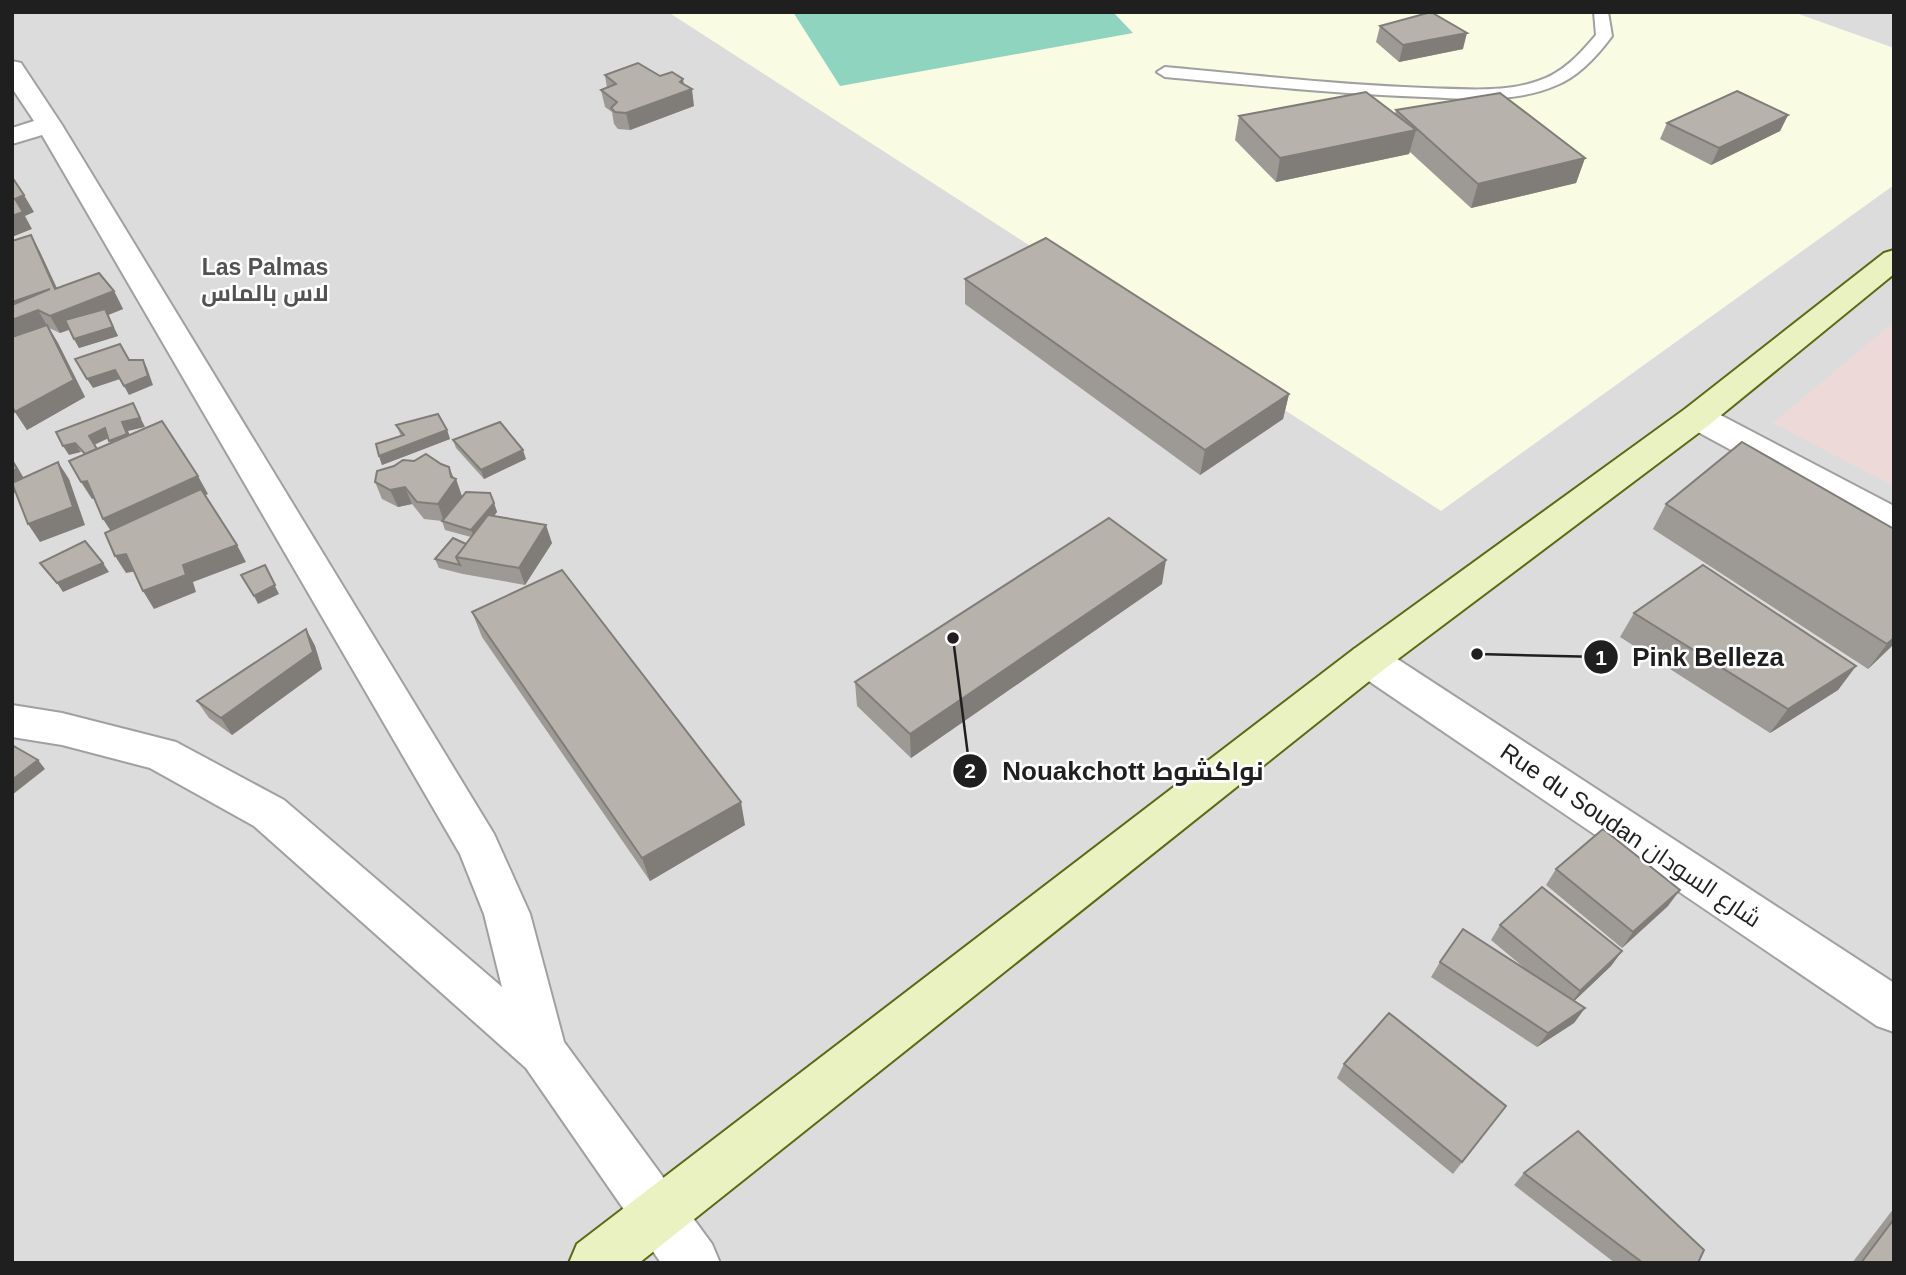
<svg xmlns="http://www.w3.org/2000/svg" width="1906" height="1275" font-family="Helvetica,Cairo,sans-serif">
<rect width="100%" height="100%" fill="#eeece6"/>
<rect fill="#dddcdc" x="12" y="12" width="1882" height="1251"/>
<polygon fill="#eddad8" points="1894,322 1894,486 1773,423"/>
<polygon fill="#f9fbe3" points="668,12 1793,12 1894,48 1894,185 1441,511"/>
<polygon fill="#8ed4bf" points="793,12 1113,12 1133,33 840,86"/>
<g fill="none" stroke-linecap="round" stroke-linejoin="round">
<defs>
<path id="lane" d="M 1594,12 L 1608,12 L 1612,36 C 1598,55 1579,76 1557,85 C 1517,103 1467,99 1425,97 C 1338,94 1252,85 1165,77 L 1157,72 L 1165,67 C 1252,75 1339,85 1426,88 C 1462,89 1504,93 1538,81 C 1563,73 1580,54 1596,35 Z"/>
<g id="street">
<polygon points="12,61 21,63 62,125 494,834 530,914 564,1042 712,1244 720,1263 661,1263 526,1068 254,826 150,768 62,745 12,737 12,705 62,713 176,742 284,800 502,987 484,914 460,854 42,135 12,144 12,128 34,121 12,88"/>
<polygon points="1697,406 1709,409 1894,506 1894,534 1881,531 1685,425 1680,417 1685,409"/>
<polygon points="1368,645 1382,649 1894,983 1894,1032 1877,1026 1354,671 1348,660 1354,649"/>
</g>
<polygon id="secondary" points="1894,250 1894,274 1709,425 1382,671 639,1263 569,1263 577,1244 1354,649 1685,409 1884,253"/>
</defs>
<use href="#lane" stroke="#a0a0a0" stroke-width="4"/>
<use href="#street" stroke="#a0a0a0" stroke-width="4"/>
<use href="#secondary" stroke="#586a12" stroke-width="4"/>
<use href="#lane" fill="#fff" fill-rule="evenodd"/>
<use href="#street" fill="#fff" fill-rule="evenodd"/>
<use href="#secondary" fill="#ebf2c1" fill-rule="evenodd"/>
</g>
<g fill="#9d9994">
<polygon points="1380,26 1463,49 1399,62 1376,42"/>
<polygon points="605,75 660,76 684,84 694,106 630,130 618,129 614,124 612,112 605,107 601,90 607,88"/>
<polygon points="1396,110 1585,158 1576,183 1471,208 1410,152 1409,154 1276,182 1235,140 1239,116 1395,114"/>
<polygon points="1788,115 1780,131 1711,165 1660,139 1667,123"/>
<polygon points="31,235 40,252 57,288 114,291 123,309 108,315 118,336 79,348 69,330 60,333 49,328 58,343 85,397 27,430 15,412 14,337 12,334 12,241"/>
<polygon points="965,279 1289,394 1283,419 1200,475 965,304"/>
<polygon points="396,425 447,430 450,439 382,465 379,456 401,436"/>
<polygon points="453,440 526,459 484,479 456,448"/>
<polygon points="453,478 456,479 462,496 494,503 497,512 494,516 552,543 525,585 463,574 439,568 435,559 466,544 471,537 445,530 442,521 424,519 412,504 398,507 382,499 375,482"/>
<polygon points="1666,504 1894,644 1868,669 1653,529"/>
<polygon points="1162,584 911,758 857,706 855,682"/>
<polygon points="472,612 745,825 650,881 482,637"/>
<polygon points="1634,613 1856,666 1838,690 1770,733 1620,637"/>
<polygon points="306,629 315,646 322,669 232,735 209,718 197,701"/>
<polygon points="1556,869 1668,906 1622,948 1546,885"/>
<polygon points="1500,925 1622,951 1611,966 1574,1001 1585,1008 1574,1023 1537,1047 1431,977 1440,962 1527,970 1491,940"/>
<polygon points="1344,1064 1506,1106 1453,1174 1337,1078"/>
<polygon points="1524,1173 1698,1263 1615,1263 1514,1185"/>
<polygon points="1894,1208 1894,1263 1852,1263"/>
</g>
<g fill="#807d78">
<polygon points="1467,33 1463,49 1399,62 1403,45"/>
<polygon points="683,79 685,92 692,89 694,106 630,130 626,113"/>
<polygon points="1788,115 1780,131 1711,165 1719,148"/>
<polygon points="1416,130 1409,154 1276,182 1280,158"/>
<polygon points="1585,158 1576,183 1471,208 1478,184"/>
<polygon points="24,195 34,212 25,216 32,229 12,237 12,216 15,199"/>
<polygon points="31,235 40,252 65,306 55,289"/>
<polygon points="50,289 38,310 48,327 16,340 12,334 12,302"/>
<polygon points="114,291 123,309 108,315 118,336 79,348 74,339 107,315 60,333 50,316"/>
<polygon points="47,325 58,343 85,397 27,430 15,412"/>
<polygon points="143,360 147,368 153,385 129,395 124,386"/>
<polygon points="115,370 120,379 93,388 87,379"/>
<polygon points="1289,394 1283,419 1200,475 1205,450"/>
<polygon points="133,403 145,427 128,431 133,442 115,450 109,441 122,422"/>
<polygon points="105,428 111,437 94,445 89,436"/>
<polygon points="447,430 450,439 382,465 379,456"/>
<polygon points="75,443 81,452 69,455 63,446"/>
<polygon points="523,450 526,459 484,479 481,470"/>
<polygon points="12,458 29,487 12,494"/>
<polygon points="58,462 69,479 85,525 40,542 28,524"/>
<polygon points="449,467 455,481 456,479 462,497 444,522 438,504 451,477"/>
<polygon points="198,476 208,494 114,536 103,519"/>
<polygon points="87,481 99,498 92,499 81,482"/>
<polygon points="405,487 412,504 398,507 390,490"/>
<polygon points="494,503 497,512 475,539 471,530"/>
<polygon points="546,525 552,543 525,585 519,568"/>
<polygon points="237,545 246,562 193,582 196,592 154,609 143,591 183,565"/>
<polygon points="126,554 137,571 126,573 115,556"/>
<polygon points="1166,560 1162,584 911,758 910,734"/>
<polygon points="103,563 109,572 63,592 57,583"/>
<polygon points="269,574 279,594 258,604 254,596"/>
<polygon points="306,629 315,646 322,669 232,735 221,718"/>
<polygon points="1894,638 1894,644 1868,669 1887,644"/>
<polygon points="1856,666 1838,690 1770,733 1788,709"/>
<polygon points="38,760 45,769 12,795 12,780"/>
<polygon points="741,802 745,825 650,881 642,858"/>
<polygon points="1680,890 1668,906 1622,948 1633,932"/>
<polygon points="1622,951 1611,966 1569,1006 1580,991"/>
<polygon points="1585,1008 1574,1023 1537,1047 1548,1033"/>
</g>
<g fill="#b7b2ac" stroke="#807d78" stroke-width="2">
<polygon points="1431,12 1467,33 1403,45 1380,26"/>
<polygon points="638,63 660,76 672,72 683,79 680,82 692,89 626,113 615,112 611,108 617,102 601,90 616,84 605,75"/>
<polygon points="1737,91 1788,115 1719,148 1667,123"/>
<polygon points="1366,92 1416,130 1280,158 1239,116"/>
<polygon points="1500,93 1585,158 1478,184 1396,110"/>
<polygon points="14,180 24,195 15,199 23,212 12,216 12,181"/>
<polygon points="31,235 55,289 99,273 114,291 50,316 38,310 12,320 12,305 50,289 12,302 12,241"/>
<polygon points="1046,238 1289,394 1205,450 965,279"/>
<polygon points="105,309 113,327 74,339 65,320"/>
<polygon points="47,325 74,380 15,412 12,406 12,337"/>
<polygon points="120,344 129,360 143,360 148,376 124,386 115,370 87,379 75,359"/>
<polygon points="133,403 140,418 122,422 127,434 109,441 105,428 89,436 97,449 85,454 75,443 63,446 56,432"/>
<polygon points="438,414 447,430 379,456 376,444 404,435 396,425"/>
<polygon points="162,421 198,476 103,519 87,481 81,482 69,461"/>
<polygon points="500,422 523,450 481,470 453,440"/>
<polygon points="1742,442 1894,529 1894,638 1887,644 1666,504"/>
<polygon points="426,454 441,464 449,467 451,477 456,479 438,504 417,502 405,487 390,490 375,482 377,471 394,466 403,460 414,461"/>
<polygon points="12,461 17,469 12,471"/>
<polygon points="58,462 73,507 28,524 12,483"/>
<polygon points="201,489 237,545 183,565 186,575 143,591 126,554 115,556 105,533"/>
<polygon points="466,492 490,493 494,503 471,530 442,521"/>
<polygon points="488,515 546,525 519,568 456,557"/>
<polygon points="1109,518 1166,560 910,734 855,682"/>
<polygon points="453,538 466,544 456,557 460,565 435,559"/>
<polygon points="85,541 103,563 57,583 40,563"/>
<polygon points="265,565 275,585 254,596 241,575"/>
<polygon points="1703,565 1856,666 1788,709 1634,613"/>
<polygon points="562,570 741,802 642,858 472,612"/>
<polygon points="306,629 313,652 221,718 197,701"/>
<polygon points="12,745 38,760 12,780"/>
<polygon points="1603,829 1680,890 1633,932 1556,869"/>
<polygon points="1542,887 1622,951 1580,991 1500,925"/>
<polygon points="1463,929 1585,1008 1548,1033 1440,962"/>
<polygon points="1389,1013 1506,1106 1462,1162 1344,1064"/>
<polygon points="1578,1131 1704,1250 1698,1263 1643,1263 1524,1173"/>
<polygon points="1894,1219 1894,1263 1861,1263"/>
</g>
<g text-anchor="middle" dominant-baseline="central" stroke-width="5" stroke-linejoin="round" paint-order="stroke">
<g font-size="23" font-weight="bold" fill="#525252" stroke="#fff">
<text x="265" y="267">Las Palmas<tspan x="265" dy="26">لاس بالماس</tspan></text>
</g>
<g font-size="24" fill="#1f1f1f" stroke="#fff">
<text transform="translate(1631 835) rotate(34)">Rue du Soudan شارع السودان</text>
</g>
</g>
<path fill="none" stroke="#1f1f1f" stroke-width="2.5" d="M1477 654L1601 657M953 638L970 771"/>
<g fill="#1f1f1f" stroke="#fff" stroke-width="2.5">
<circle cx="1477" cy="654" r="7"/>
<circle cx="953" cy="638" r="7"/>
<circle cx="1601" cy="657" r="18"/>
<circle cx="970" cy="771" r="18"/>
</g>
<g font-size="21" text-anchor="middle" font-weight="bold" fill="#fff">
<text x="1601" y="665">1</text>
<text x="970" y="778">2</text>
</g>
<g font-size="26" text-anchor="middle" font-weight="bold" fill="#1f1f1f" stroke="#fff" stroke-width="5" stroke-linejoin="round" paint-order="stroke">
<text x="1708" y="666">Pink Belleza</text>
<text x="1133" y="780">Nouakchott نواكشوط</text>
</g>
<rect width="1906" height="1275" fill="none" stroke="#1f1f1f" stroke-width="28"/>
</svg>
